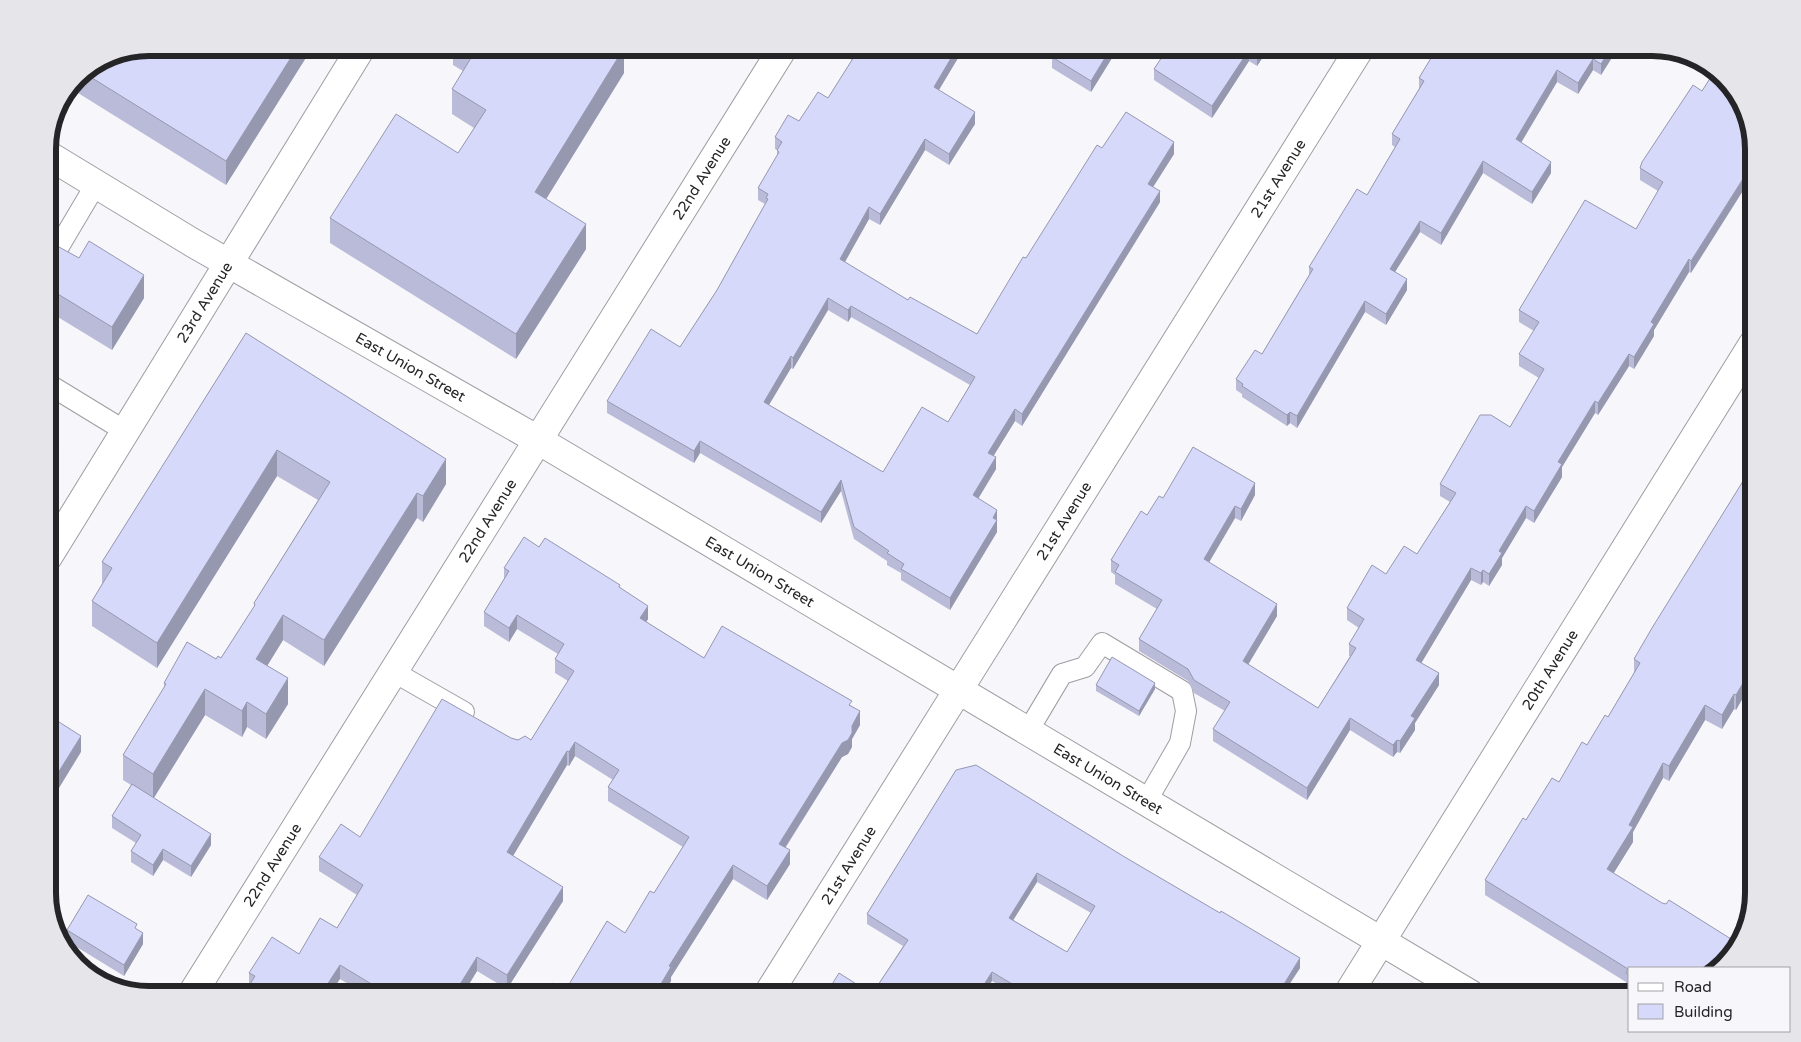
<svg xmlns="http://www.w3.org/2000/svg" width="1801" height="1042" font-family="'Varela Round',sans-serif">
<rect width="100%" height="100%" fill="#f7f6fb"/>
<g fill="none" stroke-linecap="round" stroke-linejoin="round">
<defs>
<g id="service">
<polyline points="48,265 96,184"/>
<polyline points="48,384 125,431"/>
<polyline points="394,672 464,712"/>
<polyline points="1028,731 1062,674 1085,667 1102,643 1182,691 1186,711 1180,743 1146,802"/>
</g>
<g id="minor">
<path id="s1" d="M 192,994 L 783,48"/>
<path id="s2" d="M 768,994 L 1360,48"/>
<path id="s3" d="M 1348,994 L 1753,344"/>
</g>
<g id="secondary">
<path id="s4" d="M 48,155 L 193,243 L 538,440 L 1470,994"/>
</g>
<g id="primary">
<path id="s5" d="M 48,557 L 361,48"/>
</g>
</defs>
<use href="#service" stroke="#9f9da2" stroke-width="22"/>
<use href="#minor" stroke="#9f9da2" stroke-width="30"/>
<use href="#secondary" stroke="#9f9da2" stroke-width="30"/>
<use href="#primary" stroke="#9f9da2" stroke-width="30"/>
<use href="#service" stroke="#fff" stroke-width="20"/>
<use href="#minor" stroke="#fff" stroke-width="28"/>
<use href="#secondary" stroke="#fff" stroke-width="28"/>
<use href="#primary" stroke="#fff" stroke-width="28"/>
</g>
<g fill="#b9bbd8" fill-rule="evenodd">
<polygon points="312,48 226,185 70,88 77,77 111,55"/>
<polygon points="453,48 624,48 624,73 546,199 586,249 516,359 330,243 330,218 458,153 474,128 452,114 452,89 463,71 453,65"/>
<path d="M 838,48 L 964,48 L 939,90 L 975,124 L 949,165 L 925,150 L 880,225 L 869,219 L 844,262 L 908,300 L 977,334 L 1026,258 L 1102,148 L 1174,154 L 1153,187 L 1160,202 L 1022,426 L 1015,421 L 993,456 L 996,469 L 978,499 L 997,522 L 997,532 L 950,610 L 901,580 L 901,573 L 887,565 L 887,561 L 854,539 L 841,491 L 821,523 L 700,453 L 694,463 L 607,413 L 607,401 L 680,347 L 717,290 L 765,204 L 758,200 L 758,188 L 777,156 L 777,150 L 775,149 L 775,137 L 799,121 L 828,98 L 852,60 L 838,52 ZM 828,310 L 848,322 L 851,317 L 970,385 L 948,422 L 883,472 L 769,405 L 791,368 L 793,369 Z"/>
<polygon points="1112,48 1112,58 1091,92 1052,68 1052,57"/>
<polygon points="1168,48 1269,48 1257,66 1249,61 1212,118 1154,80 1154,69"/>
<polygon points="1437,48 1618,48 1601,75 1593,70 1578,94 1557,82 1521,143 1551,173 1532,204 1483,173 1441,245 1420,232 1395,272 1407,290 1386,325 1365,312 1297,428 1290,423 1287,426 1242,397 1242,394 1236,390 1236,379 1262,354 1309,275 1309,267 1367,195 1395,147 1392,145 1392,134 1419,89 1419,78"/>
<polygon points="1693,85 1691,273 1689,272 1654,330 1654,336 1634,369 1629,366 1598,415 1595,413 1562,467 1562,477 1534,523 1526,518 1502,558 1502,565 1489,586 1483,582 1481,585 1471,580 1421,663 1439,685 1415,723 1415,730 1400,753 1397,752 1393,757 1350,730 1307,800 1213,741 1213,729 1225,711 1194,693 1188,681 1139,651 1139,639 1157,609 1115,584 1115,575 1111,572 1111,560 1147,515 1163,498 1255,495 1241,521 1235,518 1209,562 1277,616 1248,665 1318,708 1350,656 1349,656 1349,644 1359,628 1347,620 1347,608 1386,574 1417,554 1450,502 1440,496 1440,484 1510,427 1539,378 1519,366 1519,354 1534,331 1519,322 1519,310 1636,229 1658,191 1640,180 1640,168"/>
<polygon points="48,252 144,298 112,350 48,311"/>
<polygon points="246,333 446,484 423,522 417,518 324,666 283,640 267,666 288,704 266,739 247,727 242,737 205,715 154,798 211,845 191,877 163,860 153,876 131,862 131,851 136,843 112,828 112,816 131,785 123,780 123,755 164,688 164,683 216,659 221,658 254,607 254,603 318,500 277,476 157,668 92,626 92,601 102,584 102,562"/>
<polygon points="1753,465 1753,680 1736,710 1734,709 1722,729 1705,720 1669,781 1663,778 1633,832 1633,842 1613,873 1630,968 1630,990 1626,987 1626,982 1485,895 1485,880 1526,820 1559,782 1608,717 1634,673 1634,659"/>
<polygon points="539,547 620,588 648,619 646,622 704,658 852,706 860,725 852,739 852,747 848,754 842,757 786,847 790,864 767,900 733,879 671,977 671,981 663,994 545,994 565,991 625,933 654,893 683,847 608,801 608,787 613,780 575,756 569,766 567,765 513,856 563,901 507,989 477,971 463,994 365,994 340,979 249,985 249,973 299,954 337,928 357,895 319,871 319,857 360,837 511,738 518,740 531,740 568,681 555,673 555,659 558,654 517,629 509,642 484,626 484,612 504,579 504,568"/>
<polygon points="1096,685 1155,689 1139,716 1096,691"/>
<path d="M 956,770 L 1300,968 L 1283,994 L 1014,994 L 992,981 L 872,994 L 903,946 L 867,924 L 867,914 ZM 1037,882 L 1091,913 L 1067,952 L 1013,920 Z"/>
<polygon points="137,929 143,944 124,976 67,941 67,930"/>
</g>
<g fill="#9698b0">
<polygon points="297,48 312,48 226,185 226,161"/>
<polygon points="624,48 624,73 535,217 535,192"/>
<polygon points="957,48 964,48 934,98 934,87"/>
<polygon points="1111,48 1112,58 1091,92 1091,81"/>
<polygon points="1262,48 1269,48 1257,66 1257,55"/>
<polygon points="1611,48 1618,48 1601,75 1601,64"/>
<polygon points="1249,50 1249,61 1212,118 1212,106"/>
<polygon points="1593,59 1593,70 1578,94 1578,83"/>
<polygon points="1557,70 1557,82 1516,151 1516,139"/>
<polygon points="975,112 975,124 949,165 949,154"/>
<polygon points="925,139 925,150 880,225 880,214"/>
<polygon points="1174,142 1174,154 1148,195 1148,184"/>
<polygon points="1483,161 1483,173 1441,245 1441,233"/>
<polygon points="1551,162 1551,173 1532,204 1532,192"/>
<polygon points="1753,163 1753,175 1691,273 1691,261"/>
<polygon points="1160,191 1160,202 1022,426 1022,414"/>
<polygon points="869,207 869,219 840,271 840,259"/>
<polygon points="1420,221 1420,232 1390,280 1390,269"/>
<polygon points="586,224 586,249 516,359 516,334"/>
<polygon points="1689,259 1689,272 1654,330 1654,336 1634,369 1634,357 1651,322"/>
<polygon points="144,275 144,298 112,350 112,327"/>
<polygon points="1407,279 1407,290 1386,325 1386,314"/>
<polygon points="828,298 828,310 793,369 793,358"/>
<polygon points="1365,301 1365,312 1297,428 1297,416"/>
<polygon points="851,306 851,317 848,322 848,310"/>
<polygon points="1629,354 1629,366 1598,415 1598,403"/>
<polygon points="791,356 791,368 764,413 764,402"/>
<polygon points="1595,401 1595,413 1562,467 1562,477 1534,523 1534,511 1558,462"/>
<polygon points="1015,409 1015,421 988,465 988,453"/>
<polygon points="1290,412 1290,423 1287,426 1287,415"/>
<polygon points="700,441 700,453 694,463 694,451"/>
<polygon points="277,450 277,476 157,668 157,643"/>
<polygon points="996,457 996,469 973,507 973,495"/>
<polygon points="446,459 446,484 423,522 423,496"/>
<polygon points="841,480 841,491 821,523 821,512"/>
<polygon points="1255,483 1255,495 1241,521 1241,509"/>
<polygon points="417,493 417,518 324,666 324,640"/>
<polygon points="1235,506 1235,518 1204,571 1204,559"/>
<polygon points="1526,506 1526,518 1502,558 1502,565 1489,586 1489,574 1499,551"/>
<polygon points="997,510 997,532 950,610 950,598"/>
<polygon points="1471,568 1471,580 1416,672 1416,660"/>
<polygon points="1483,570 1483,582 1481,585 1481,573"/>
<polygon points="1277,604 1277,616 1243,673 1243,661"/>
<polygon points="648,606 648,619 640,632 640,618"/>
<polygon points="283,615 283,640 256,684 256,659"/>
<polygon points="517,615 517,629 509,642 509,628"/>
<polygon points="1753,666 1753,680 1736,710 1736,695"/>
<polygon points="1439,673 1439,685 1415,723 1415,730 1400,753 1400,741 1411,716"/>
<polygon points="288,678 288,704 266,739 266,714"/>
<polygon points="1155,683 1155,689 1139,716 1139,711"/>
<polygon points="205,689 205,715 153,799 153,774"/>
<polygon points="1734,694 1734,709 1722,729 1722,715"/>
<polygon points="247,702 247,727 242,737 242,711"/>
<polygon points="1705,705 1705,720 1669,781 1669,766"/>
<polygon points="860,711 860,725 852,739 852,747 848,754 842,757 779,857 779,844"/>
<polygon points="1350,718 1350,730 1307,800 1307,788"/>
<polygon points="81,736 81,752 48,806 48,789"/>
<polygon points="1397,740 1397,752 1393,757 1393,745"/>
<polygon points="575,742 575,756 569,766 569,752"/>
<polygon points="567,751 567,765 507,866 507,852"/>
<polygon points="1663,763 1663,778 1633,832 1633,842 1607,884 1607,869 1629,825"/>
<polygon points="211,834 211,845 191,877 191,866"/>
<polygon points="163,849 163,860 153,876 153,865"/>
<polygon points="790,850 790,864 767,900 767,886"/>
<polygon points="733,865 733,879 671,977 671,981 663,994 655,994 669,966"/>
<polygon points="1037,873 1037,882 1009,927 1009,918"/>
<polygon points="563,887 563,901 507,989 507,975"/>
<polygon points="143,933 143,944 124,976 124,965"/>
<polygon points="477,957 477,971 463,994 454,994"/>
<polygon points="1300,958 1300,968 1283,994 1278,994"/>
<polygon points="340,965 340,979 330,994 321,994"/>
<polygon points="992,972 992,981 984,994 978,994"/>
</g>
<g fill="#d7d9fb" stroke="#9698b0" fill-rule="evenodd">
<polygon points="149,48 297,48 226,161 84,73 111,55"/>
<polygon points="464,48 624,48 535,192 586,224 516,334 330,218 396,114 458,153 486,110 452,89 474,53"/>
<path d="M 850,48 L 957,48 L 934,87 L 975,112 L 949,154 L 925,139 L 880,214 L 869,207 L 840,259 L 908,300 L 910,297 L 977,334 L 1023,257 L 1026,258 L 1097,145 L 1102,148 L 1126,112 L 1174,142 L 1148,184 L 1160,191 L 1022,414 L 1015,409 L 988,453 L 996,457 L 973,495 L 997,510 L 993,518 L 997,520 L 950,598 L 901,569 L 904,564 L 887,553 L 889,551 L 854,527 L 841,480 L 821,512 L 700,441 L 694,451 L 607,401 L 651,329 L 680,347 L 717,290 L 768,199 L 766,198 L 768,194 L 758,188 L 779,152 L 777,150 L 782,142 L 775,137 L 788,115 L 799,121 L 818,92 L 828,98 L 857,52 ZM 828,298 L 848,310 L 851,306 L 975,377 L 948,422 L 922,407 L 883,472 L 764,402 L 791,356 L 793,358 Z"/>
<polygon points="1057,48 1111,48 1091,81 1052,57"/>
<polygon points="1168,48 1262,48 1257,55 1249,50 1212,106 1154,69"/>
<polygon points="1437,48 1611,48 1601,64 1593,59 1578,83 1557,70 1516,139 1551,162 1532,192 1483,161 1441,233 1420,221 1390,269 1407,279 1386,314 1365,301 1297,416 1290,412 1287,415 1242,386 1243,384 1236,379 1255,350 1262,354 1313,269 1309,267 1357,189 1367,195 1400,139 1392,134 1424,81 1419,78"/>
<polygon points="1714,72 1737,93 1753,143 1753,163 1691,261 1689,259 1651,322 1654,324 1634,357 1629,354 1598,403 1595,401 1558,462 1562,464 1534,511 1526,506 1499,551 1502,553 1489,574 1483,570 1481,573 1471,568 1416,660 1439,673 1411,716 1415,718 1400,741 1397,740 1393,745 1350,718 1307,788 1213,729 1230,702 1194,680 1188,669 1139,639 1162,600 1115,572 1119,565 1111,560 1141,511 1147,515 1159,496 1163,498 1193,447 1255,483 1241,509 1235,506 1204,559 1277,604 1243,661 1318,708 1356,648 1349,644 1364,619 1347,608 1372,565 1386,574 1404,546 1417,554 1456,493 1440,484 1480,415 1491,415 1510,427 1544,369 1519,354 1539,322 1519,310 1585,200 1636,229 1663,182 1640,168 1642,162 1693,85 1702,91"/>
<polygon points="89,241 144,275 112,327 48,288 48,252 53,253 59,247 79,258"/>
<polygon points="246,333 446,459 423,496 417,493 324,640 283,615 256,659 288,678 266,714 247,702 242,711 205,689 153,774 123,755 166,684 164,683 187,642 216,659 218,656 221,658 255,605 254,603 330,482 277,450 157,643 92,601 112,568 102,562"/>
<polygon points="1753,465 1753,666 1736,695 1734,694 1722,715 1705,705 1669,766 1663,763 1629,825 1633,827 1607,869 1662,903 1666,904 1669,900 1739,944 1715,968 1630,968 1630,975 1626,973 1628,969 1485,880 1523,818 1526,820 1552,778 1559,782 1582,742 1587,745 1605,715 1608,717 1640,663 1634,659 1652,628"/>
<polygon points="524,537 539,547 545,538 620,585 619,587 648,606 640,618 704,658 722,626 852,701 849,705 860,711 852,726 852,733 848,740 842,743 779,844 790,850 767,886 733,865 669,966 671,967 655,994 545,994 552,983 565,991 607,921 625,933 650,891 654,893 689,837 608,787 619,770 575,742 569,752 567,751 507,852 563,887 507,975 477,957 454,994 381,994 383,991 340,965 321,994 244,994 255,976 249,973 272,937 299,954 320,918 337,928 363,885 319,857 341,824 360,837 442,699 511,738 518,740 525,736 531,740 574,671 555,659 564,644 517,615 509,628 484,612 509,571 504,568"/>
<polygon points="1112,657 1155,683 1139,711 1096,685"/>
<polygon points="48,715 81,736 48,789"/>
<path d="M 976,765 L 1123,856 L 1220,913 L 1221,911 L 1300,958 L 1278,994 L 1029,994 L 992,972 L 978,994 L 826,994 L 839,973 L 872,994 L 908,940 L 867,914 L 956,770 ZM 1037,873 L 1095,906 L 1067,952 L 1009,918 Z"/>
<polygon points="132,784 211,834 191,866 163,849 153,865 131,851 141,835 112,816"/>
<polygon points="88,895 137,924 135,928 143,933 124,965 67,930"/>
</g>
<g text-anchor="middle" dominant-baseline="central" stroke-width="5" stroke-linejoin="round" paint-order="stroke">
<g font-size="15" fill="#252527" stroke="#f7f6fb">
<text stroke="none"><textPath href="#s1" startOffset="962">22nd Avenue</textPath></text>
<text stroke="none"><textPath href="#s2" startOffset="962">21st Avenue</textPath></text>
<text stroke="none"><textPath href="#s5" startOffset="299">23rd Avenue</textPath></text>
<text stroke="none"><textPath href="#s4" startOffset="420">East Union Street</textPath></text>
<text stroke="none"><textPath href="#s1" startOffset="558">22nd Avenue</textPath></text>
<text stroke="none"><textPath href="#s2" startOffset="558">21st Avenue</textPath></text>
<text stroke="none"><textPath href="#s4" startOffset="825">East Union Street</textPath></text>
<text stroke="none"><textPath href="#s3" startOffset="382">20th Avenue</textPath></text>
<text stroke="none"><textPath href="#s4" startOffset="1230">East Union Street</textPath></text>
<text stroke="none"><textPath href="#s1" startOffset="152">22nd Avenue</textPath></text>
<text stroke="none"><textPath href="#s2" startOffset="152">21st Avenue</textPath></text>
</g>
</g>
<path d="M0 0H1801V1042H0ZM149 56H1652A93 93 0 0 1 1745 149V893A93 93 0 0 1 1652 986H149A93 93 0 0 1 56 893V149A93 93 0 0 1 149 56Z" fill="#e6e5ea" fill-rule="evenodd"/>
<path fill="none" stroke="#252527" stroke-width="6" d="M149 56H1652A93 93 0 0 1 1745 149V893A93 93 0 0 1 1652 986H149A93 93 0 0 1 56 893V149A93 93 0 0 1 149 56Z"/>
<rect x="1628" y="967" width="162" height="65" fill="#f7f6fb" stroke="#a3a2a6"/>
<rect x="1638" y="983" width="25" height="8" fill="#ffffff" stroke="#a3a2a6"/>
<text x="1674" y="992" font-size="15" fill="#252527">Road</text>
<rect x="1638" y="1004" width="25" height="15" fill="#d7d9fb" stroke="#a3a2a6"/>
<text x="1674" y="1017" font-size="15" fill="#252527">Building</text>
</svg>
